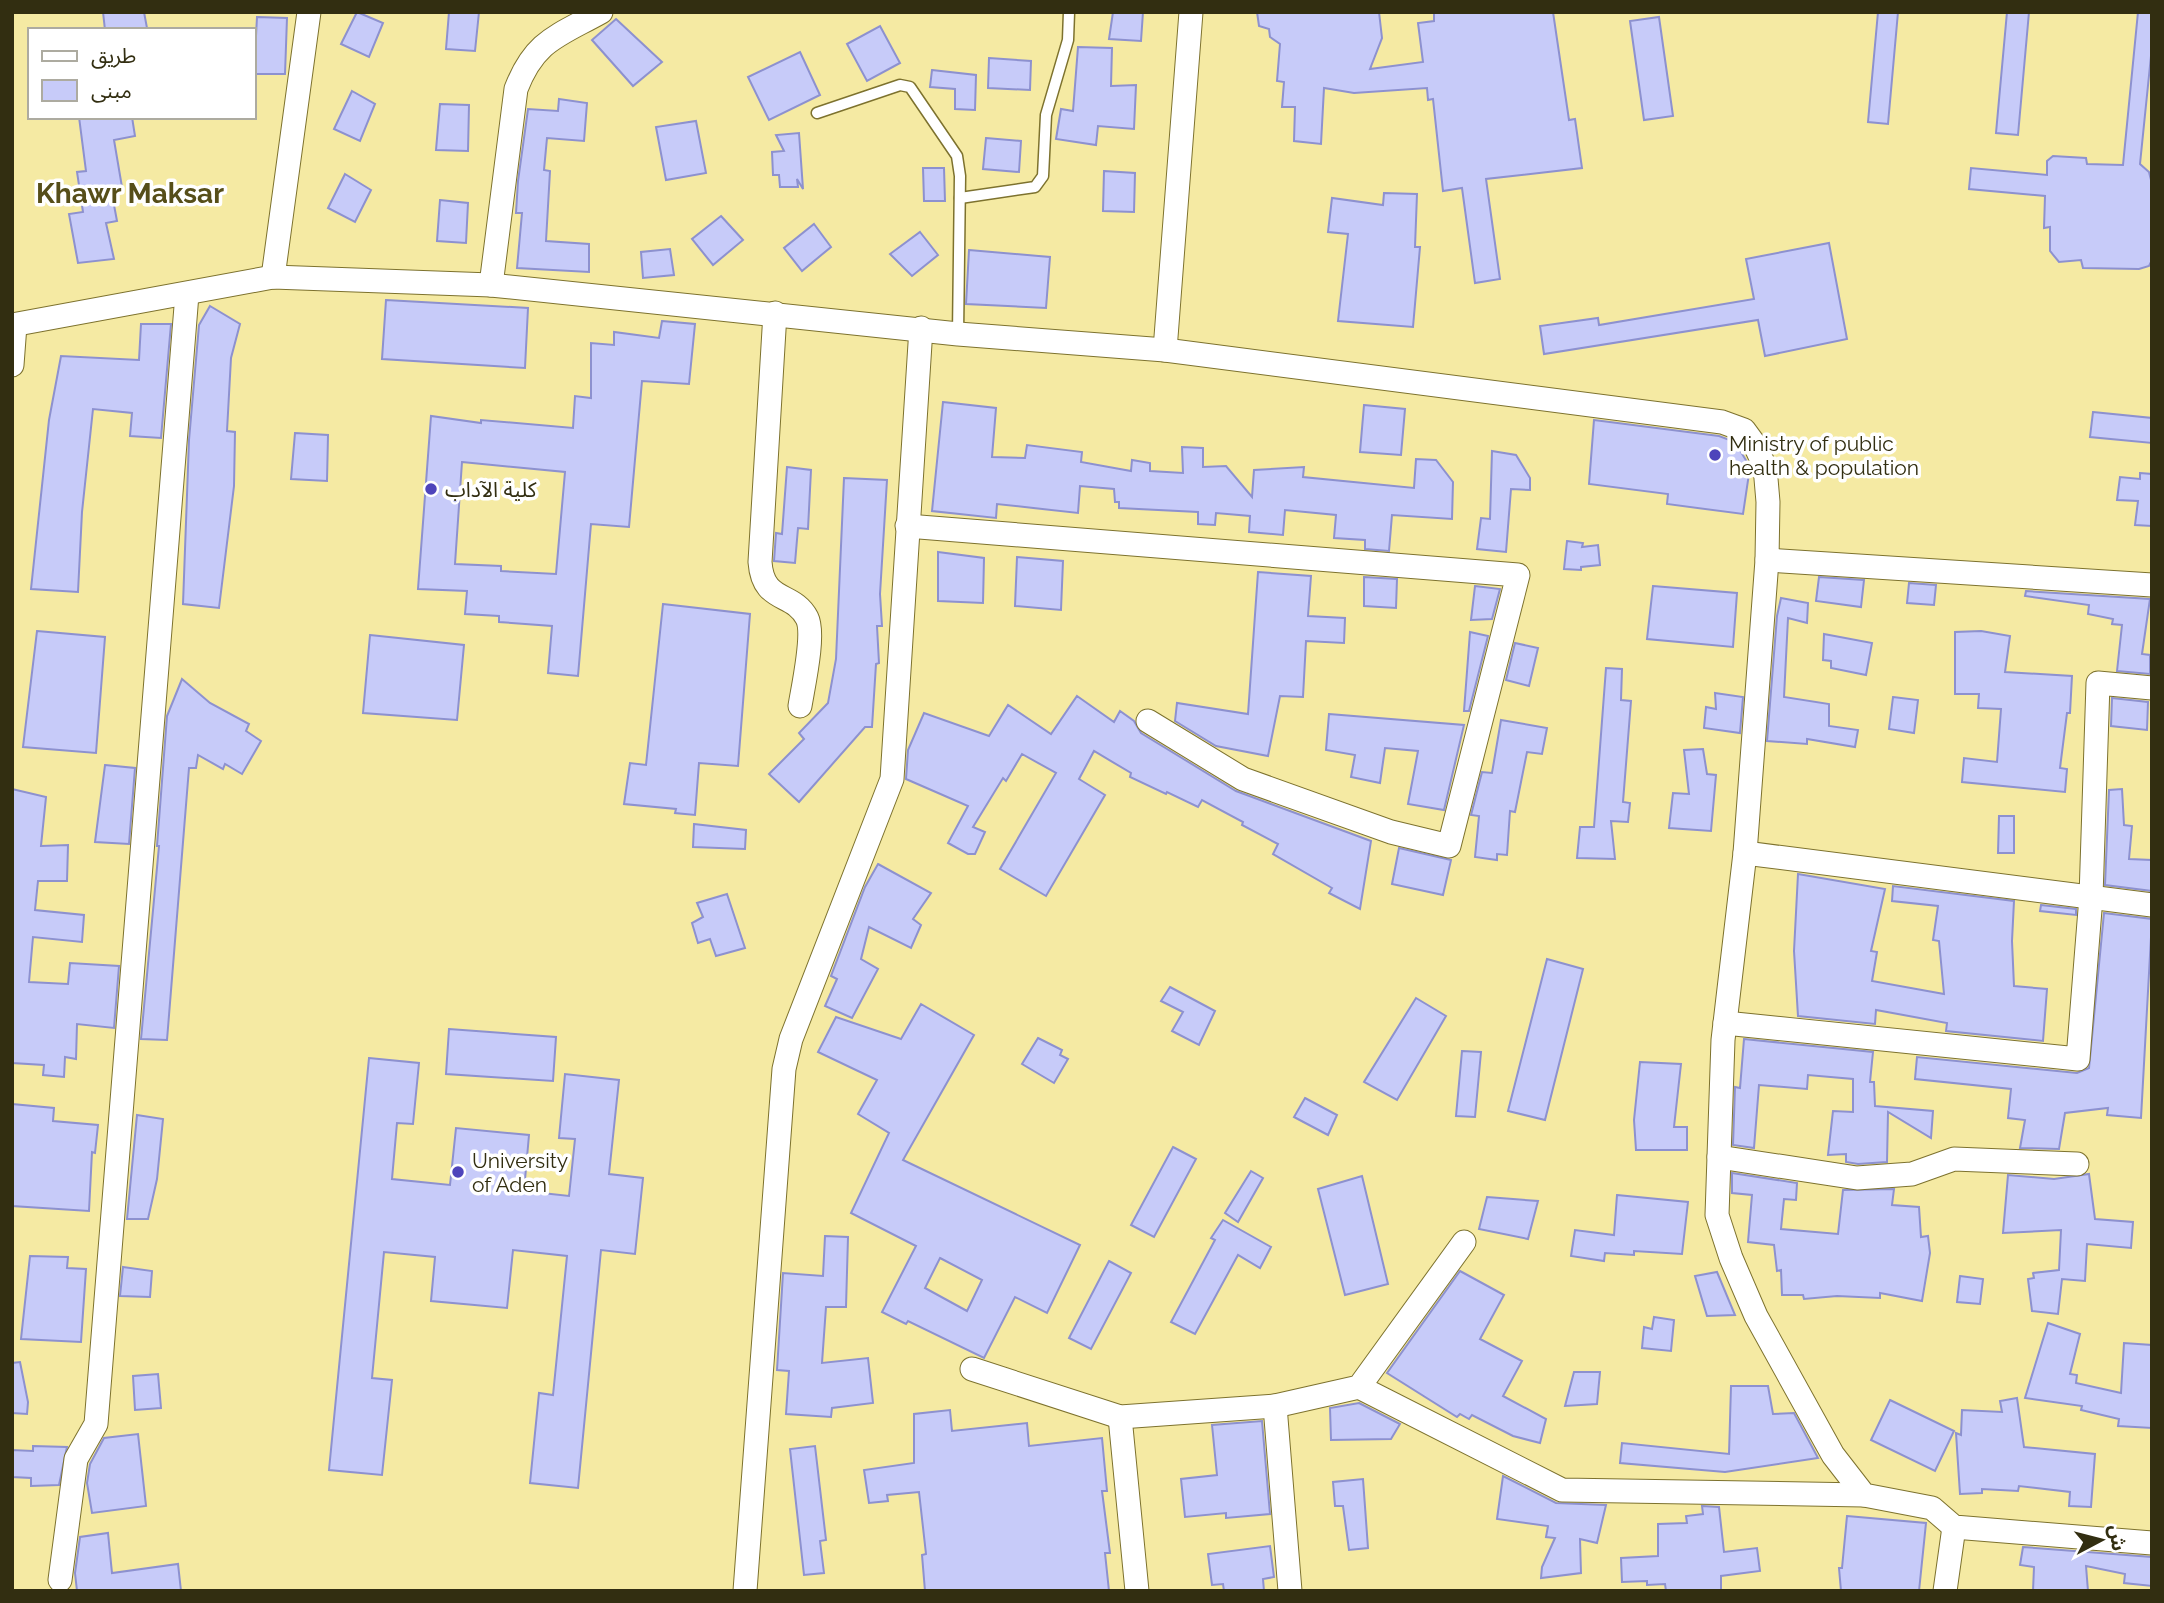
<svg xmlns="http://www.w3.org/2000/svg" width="2164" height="1603" font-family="Raleway,'Noto Sans Arabic',sans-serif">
<rect width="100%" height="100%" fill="#f5eaa3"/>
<g fill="#c7cbf9" stroke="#8d91cf" stroke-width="2" fill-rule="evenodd">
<polygon points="103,12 144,12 147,28 105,30"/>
<polygon points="357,12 383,23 369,57 341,44"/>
<polygon points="449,12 479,12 475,51 446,49"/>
<polygon points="1113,12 1143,12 1141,41 1109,39"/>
<polygon points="1257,12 1379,12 1382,38 1370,69 1423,62 1418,23 1434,21 1434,12 1553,12 1569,120 1575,119 1582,168 1486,179 1500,279 1475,283 1462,188 1443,191 1433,99 1428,100 1427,88 1354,93 1324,88 1321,144 1294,141 1295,107 1282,107 1284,82 1277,81 1280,44 1270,37 1269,29 1259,26"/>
<polygon points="1878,12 1898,12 1888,124 1868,122"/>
<polygon points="2007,12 2029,12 2018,135 1996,133"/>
<polygon points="2138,12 2152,12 2152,46 2140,164 2149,172 2151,180 2152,260 2149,266 2139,269 2083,268 2081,260 2059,262 2050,251 2050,227 2044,228 2045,196 1969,189 1971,168 2047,175 2047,161 2053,156 2086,158 2087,164 2123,165"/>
<polygon points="257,17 287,18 285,74 254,74"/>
<polygon points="1659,17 1673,116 1644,120 1630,21"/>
<polygon points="616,19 662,62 633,86 592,40"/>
<polygon points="880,26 900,63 867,81 847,44"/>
<polygon points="1078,47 1112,48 1111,86 1136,85 1134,129 1098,126 1096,145 1056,139 1061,109 1073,111"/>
<polygon points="800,52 820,95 769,120 748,77"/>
<polygon points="989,58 1031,61 1030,90 988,88"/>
<polygon points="932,70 976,75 975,110 955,109 955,89 930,87"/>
<polygon points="352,91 375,104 360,141 334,129"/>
<polygon points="559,99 587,103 584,141 547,138 544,170 550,171 546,241 589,244 589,272 517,268 522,213 516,213 518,181 528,109 558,111"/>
<polygon points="440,104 469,105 468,151 436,150"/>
<polygon points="79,117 132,117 135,136 114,140 122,187 111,189 117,221 106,223 114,259 78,263 69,214 83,212 77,172 86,171"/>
<polygon points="696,121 706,173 666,180 656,127"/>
<polygon points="799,133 803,189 797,179 798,187 780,187 779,175 773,175 772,152 784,151 776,135"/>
<polygon points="986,138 1021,141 1019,172 983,169"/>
<polygon points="923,168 944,168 945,201 924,201"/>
<polygon points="1104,171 1135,173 1134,212 1103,211"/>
<polygon points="345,174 371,190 355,222 328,208"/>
<polygon points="1384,193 1417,194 1415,247 1420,247 1413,327 1338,321 1348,234 1328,232 1332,198 1383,205"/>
<polygon points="440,200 468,203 466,243 437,241"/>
<polygon points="721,216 743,240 713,265 692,239"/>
<polygon points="814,224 831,247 802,271 784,248"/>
<polygon points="920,232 938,255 912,276 890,254"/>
<polygon points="1829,243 1847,339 1765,356 1758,320 1544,354 1540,326 1598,318 1599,325 1754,299 1746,259"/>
<polygon points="670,249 674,275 643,278 641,252"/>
<polygon points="969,250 1050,257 1046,308 966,304"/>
<polygon points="386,300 528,308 525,368 382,359"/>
<polygon points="210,306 240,324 231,358 227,431 235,432 234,486 219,608 183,604 189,440 199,325"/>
<path d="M 662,321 L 695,324 L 689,384 L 642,381 L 629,527 L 591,524 L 578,676 L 548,673 L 552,626 L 499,622 L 499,616 L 465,614 L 467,591 L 418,589 L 431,416 L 481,423 L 481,420 L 573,428 L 575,396 L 591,398 L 591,343 L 614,345 L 614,332 L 659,338 ZM 462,462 L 565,472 L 556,574 L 501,571 L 501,566 L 455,564 Z"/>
<polygon points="141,324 171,324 161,438 130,436 132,413 93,409 82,512 78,592 31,589 49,420 61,356 139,360"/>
<polygon points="943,402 996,408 992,457 1025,458 1027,445 1082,452 1081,462 1131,471 1132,460 1150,463 1150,471 1183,473 1182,447 1203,448 1203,467 1226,466 1252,497 1254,470 1304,467 1303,477 1414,488 1416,459 1436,460 1453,482 1452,519 1392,515 1389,551 1365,549 1365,540 1334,538 1336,515 1285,510 1283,535 1249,532 1250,516 1216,513 1215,525 1198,524 1198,512 1119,508 1119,502 1115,502 1114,489 1080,486 1078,513 997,504 996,518 932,511"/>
<polygon points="1364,405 1405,409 1401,455 1360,452"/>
<polygon points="2093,412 2152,418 2152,443 2090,437"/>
<polygon points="1594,420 1719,436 1735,442 1750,467 1743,514 1667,504 1668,494 1589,484"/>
<polygon points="295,433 328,435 327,481 291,479"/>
<polygon points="1492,451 1516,455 1530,478 1530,490 1511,489 1506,552 1477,549 1481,518 1490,519"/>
<polygon points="787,467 811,470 808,529 798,528 795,563 774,561 776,533 782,534"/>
<polygon points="2140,473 2152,474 2152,526 2135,525 2138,501 2117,500 2120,477 2140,479"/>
<polygon points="844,478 887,480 880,594 882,626 877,626 879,663 876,664 872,727 865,727 799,802 769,774 804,739 799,733 828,703 836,659"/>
<polygon points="1567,541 1583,543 1582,547 1598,545 1600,565 1581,567 1581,570 1564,569"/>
<polygon points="938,552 984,558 983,603 938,601"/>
<polygon points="1017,557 1063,561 1061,610 1015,606"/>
<polygon points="1258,572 1311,576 1308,616 1345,618 1344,643 1306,641 1303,697 1280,696 1268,756 1216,746 1175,721 1177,703 1248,714"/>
<polygon points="1364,577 1397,579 1396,608 1364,606"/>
<polygon points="1819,577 1864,580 1861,607 1816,601"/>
<polygon points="1909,583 1936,585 1934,605 1907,603"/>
<polygon points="1475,586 1500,589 1492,619 1471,620"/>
<polygon points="1653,586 1737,593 1733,647 1647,639"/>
<polygon points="2026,591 2150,599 2142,654 2150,655 2150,674 2117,671 2122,625 2112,624 2113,619 2088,614 2089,605 2025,596"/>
<polygon points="1781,598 1808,603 1807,623 1788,618 1784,697 1829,704 1829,726 1858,730 1855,747 1807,739 1807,744 1767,741 1777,616"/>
<polygon points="663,604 750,614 738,766 699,763 695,815 675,813 676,809 624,804 630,763 646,765"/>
<polygon points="37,631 105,637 96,753 23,747"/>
<polygon points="1981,631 2010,636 2005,672 2072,676 2070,713 2067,713 2060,768 2067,769 2065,792 1962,782 1964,758 1997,762 2001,709 1978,708 1979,694 1955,694 1955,632"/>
<polygon points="1470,632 1488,636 1469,711 1464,711"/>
<polygon points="1824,634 1872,643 1866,675 1831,668 1831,661 1823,660"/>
<polygon points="370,635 464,645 457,720 363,713"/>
<polygon points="1515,643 1538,648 1529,686 1506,680"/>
<polygon points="1606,668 1622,669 1621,700 1631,701 1623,802 1630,803 1628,822 1611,821 1615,859 1577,858 1580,827 1594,827"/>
<polygon points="182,679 210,703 249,724 246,731 261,741 242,774 225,764 223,769 198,755 196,768 189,768 167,1040 141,1039 159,846 157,846 167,716"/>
<polygon points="1715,693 1743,697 1740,733 1704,728 1706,707 1716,709"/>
<polygon points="1077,696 1114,722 1120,711 1134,721 1141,733 1236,791 1371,841 1360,909 1329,893 1332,888 1273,854 1278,844 1242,825 1243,822 1202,800 1198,807 1167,792 1166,794 1130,777 1131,773 1094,751 1079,779 1105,795 1046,896 1000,869 1056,773 1022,754 1006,781 1003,778 973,827 985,832 975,854 968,854 948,843 968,806 906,779 908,750 924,713 989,736 1008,705 1051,734"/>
<polygon points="1893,697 1918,700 1914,733 1889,729"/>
<polygon points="2112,698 2148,702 2147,730 2111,726"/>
<polygon points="1329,714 1464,725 1444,810 1408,804 1418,751 1385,748 1380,783 1351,777 1355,755 1326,750"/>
<polygon points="1501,720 1547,728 1542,754 1527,752 1515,812 1510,811 1507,855 1497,854 1497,860 1475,857 1479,816 1471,815 1482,772 1492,773"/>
<polygon points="1703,749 1707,774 1716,775 1711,831 1669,828 1673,793 1689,794 1684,750"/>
<polygon points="105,765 135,768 129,844 95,842"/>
<polygon points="12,789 46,797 41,846 68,845 67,881 38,881 35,910 84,915 82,942 33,937 29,982 68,984 70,963 119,966 114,1028 77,1024 76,1059 65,1057 64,1077 43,1075 44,1065 12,1063"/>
<polygon points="2122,789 2124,825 2132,826 2129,859 2152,860 2152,891 2105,885 2109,790"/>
<polygon points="1999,816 2014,816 2014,853 1998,853"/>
<polygon points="694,824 746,830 745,849 693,847"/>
<polygon points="1399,848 1451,860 1443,895 1392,884"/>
<polygon points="878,864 931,893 913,919 921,925 911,948 869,927 861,959 878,969 852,1018 825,1006 837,979 831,976 865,887"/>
<polygon points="1798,874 1885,889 1871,951 1877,952 1872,981 1944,994 1939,941 1933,940 1938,906 1892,901 1893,886 2014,901 2012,941 2014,986 2047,989 2043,1041 1946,1031 1947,1023 1876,1010 1875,1024 1798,1016 1794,951"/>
<polygon points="727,894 745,948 716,956 710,939 698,943 692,923 703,917 697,903"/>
<polygon points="2041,905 2076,909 2076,915 2040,911"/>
<polygon points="2104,913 2152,919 2141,1118 2107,1115 2108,1108 2065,1113 2059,1149 2020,1148 2025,1120 2008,1118 2011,1089 1915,1079 1917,1057 2077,1073 2089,1068"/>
<polygon points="1547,959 1583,969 1545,1120 1508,1111"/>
<polygon points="1170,987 1215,1011 1199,1045 1172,1031 1183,1012 1161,1001"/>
<polygon points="1416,998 1446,1016 1397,1100 1364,1082"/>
<path d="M 921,1004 L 974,1035 L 903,1160 L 1080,1245 L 1047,1313 L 1015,1297 L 984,1358 L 908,1321 L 906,1324 L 882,1312 L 916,1246 L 851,1213 L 889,1133 L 858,1114 L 877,1080 L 818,1052 L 836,1017 L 901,1039 ZM 940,1258 L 982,1280 L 967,1311 L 925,1288 Z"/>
<polygon points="449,1029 556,1037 553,1081 446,1074"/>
<polygon points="1038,1038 1062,1050 1060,1055 1068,1059 1054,1083 1022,1064"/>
<polygon points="1744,1039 1873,1052 1870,1082 1874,1082 1875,1106 1933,1111 1931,1138 1888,1112 1887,1162 1858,1164 1846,1162 1846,1154 1828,1155 1833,1111 1853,1112 1853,1079 1808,1075 1807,1089 1759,1085 1754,1148 1733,1145 1735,1087 1740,1088"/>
<polygon points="1462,1051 1481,1052 1475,1117 1456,1116"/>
<polygon points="369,1058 419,1063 413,1124 397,1123 392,1179 450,1185 456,1128 529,1135 524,1191 569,1196 575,1139 559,1138 565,1074 619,1080 609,1174 643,1178 635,1254 601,1250 578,1488 530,1483 539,1393 553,1395 567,1256 513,1250 507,1308 431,1301 435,1257 384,1252 372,1378 392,1380 382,1475 329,1470"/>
<polygon points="1640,1062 1681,1064 1674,1127 1687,1127 1687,1150 1636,1150 1634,1120"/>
<polygon points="1305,1098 1337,1115 1328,1135 1294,1117"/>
<polygon points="12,1104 54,1108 53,1121 98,1125 95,1153 92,1152 89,1211 12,1206"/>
<polygon points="137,1115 163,1119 157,1179 148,1219 127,1219"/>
<polygon points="1173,1147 1196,1159 1154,1237 1131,1225"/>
<polygon points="1251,1171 1263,1178 1238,1222 1225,1213"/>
<polygon points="1732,1173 1797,1183 1796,1200 1784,1199 1781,1229 1838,1234 1843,1190 1894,1189 1892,1205 1919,1207 1921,1237 1928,1236 1930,1253 1922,1301 1880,1293 1880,1298 1837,1296 1804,1299 1803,1295 1782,1295 1781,1270 1777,1271 1774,1245 1748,1242 1752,1195 1732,1193"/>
<polygon points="2089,1174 2095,1219 2133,1222 2131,1248 2087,1244 2085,1281 2062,1279 2058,1314 2032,1311 2028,1279 2034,1278 2033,1273 2059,1270 2061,1230 2003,1233 2008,1175 2054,1179"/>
<polygon points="1362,1176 1388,1284 1345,1295 1318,1189"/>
<polygon points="1617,1195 1688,1202 1682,1254 1634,1251 1634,1255 1605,1253 1604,1261 1571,1256 1575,1230 1614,1235"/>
<polygon points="1487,1197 1538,1201 1528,1239 1479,1229"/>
<polygon points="1223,1220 1271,1247 1260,1268 1238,1255 1195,1334 1171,1322 1215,1240 1211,1238"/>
<polygon points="825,1236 848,1237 846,1307 826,1307 822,1363 868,1358 873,1403 832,1408 831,1417 786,1414 789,1371 777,1370 783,1273 823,1276"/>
<polygon points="30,1256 68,1257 67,1268 86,1269 81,1342 21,1339"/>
<polygon points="1109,1261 1131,1273 1091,1349 1069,1338"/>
<polygon points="123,1267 152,1271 150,1297 120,1296"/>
<polygon points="1460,1271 1504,1295 1480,1339 1522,1361 1503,1396 1546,1419 1540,1443 1513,1436 1472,1415 1469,1419 1460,1414 1457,1417 1387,1373"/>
<polygon points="1717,1272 1735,1315 1707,1316 1695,1276"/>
<polygon points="1960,1276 1983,1279 1980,1304 1957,1302"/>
<polygon points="1654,1317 1674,1320 1671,1351 1642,1348 1644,1327 1652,1329"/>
<polygon points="2048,1323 2080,1334 2070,1374 2077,1375 2076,1383 2121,1393 2124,1343 2152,1345 2152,1428 2118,1426 2119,1419 2081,1410 2082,1406 2025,1398"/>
<polygon points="20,1362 28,1402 27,1414 12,1413 12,1363"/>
<polygon points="1574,1372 1600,1372 1597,1404 1565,1406"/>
<polygon points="158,1374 161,1408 135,1410 133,1376"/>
<polygon points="1731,1386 1768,1386 1773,1414 1794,1413 1818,1458 1725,1472 1620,1463 1622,1443 1729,1454"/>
<polygon points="2017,1398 2024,1447 2095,1454 2091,1507 2069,1506 2070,1492 2019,1486 2018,1491 1982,1489 1982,1493 1960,1494 1956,1433 1961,1435 1962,1410 2002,1412 2000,1401"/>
<polygon points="1890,1400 1954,1431 1935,1471 1871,1440"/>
<polygon points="1359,1403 1400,1424 1391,1439 1331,1440 1330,1408"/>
<polygon points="950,1410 952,1431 1027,1423 1029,1446 1102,1438 1107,1491 1102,1491 1110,1553 1105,1553 1109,1591 925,1591 922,1555 926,1554 919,1492 887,1495 888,1501 869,1503 864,1470 914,1463 914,1414"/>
<polygon points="1262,1421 1270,1514 1226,1518 1226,1513 1185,1517 1181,1479 1217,1475 1212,1425"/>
<polygon points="138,1434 146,1506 92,1513 87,1483 90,1464 104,1438"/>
<polygon points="33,1446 67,1447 59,1485 31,1486 31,1478 12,1477 12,1450 33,1451"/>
<polygon points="815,1446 826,1540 820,1541 824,1573 804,1575 790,1449"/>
<polygon points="1503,1476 1556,1503 1606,1505 1597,1543 1580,1539 1581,1573 1541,1578 1542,1567 1555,1538 1546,1537 1548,1526 1497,1519"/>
<polygon points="1363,1479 1368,1548 1349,1550 1343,1506 1335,1506 1333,1482"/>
<polygon points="1702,1506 1719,1507 1724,1552 1757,1548 1760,1571 1721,1576 1721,1591 1666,1591 1665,1584 1647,1585 1647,1581 1622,1582 1621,1558 1658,1556 1658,1524 1687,1523 1686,1516 1703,1514"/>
<polygon points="1847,1516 1926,1523 1919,1591 1841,1591 1839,1568 1842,1568"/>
<polygon points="108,1533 112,1573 178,1564 181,1591 77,1591 75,1573 80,1537"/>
<polygon points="1270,1546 1274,1577 1263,1579 1264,1591 1224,1591 1223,1584 1212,1585 1208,1554"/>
<polygon points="2023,1547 2152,1557 2152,1586 2124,1583 2125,1574 2086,1566 2088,1591 2033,1591 2034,1567 2020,1565"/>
</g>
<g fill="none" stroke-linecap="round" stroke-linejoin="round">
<defs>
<g id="lane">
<polyline points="817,113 900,85 910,87 957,156 960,176 958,334"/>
<polyline points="960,198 1035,187 1043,176 1046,115 1068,40 1069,12"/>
</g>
<g id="street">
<polyline points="273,277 309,12"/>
<path d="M 491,285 L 516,89 C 535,40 558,36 601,12"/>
<path d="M 775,313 L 760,562 C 763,604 793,591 807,618 C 815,634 803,687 800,706"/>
<polyline points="12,325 273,277 491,285 958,334 1165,350 1722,422 1744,430 1755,445 1765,467 1768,502 1767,560 1745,853 1723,1040 1717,1215 1731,1258 1756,1316 1833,1455 1864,1495 1932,1508 1954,1527 2152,1543"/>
<polyline points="1165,350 1191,12"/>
<polyline points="12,365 15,325"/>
<polyline points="907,526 1518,575 1449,846 1391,832 1243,779 1148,721"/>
<polyline points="1767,560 2152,585"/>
<polyline points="1745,853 2152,905"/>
<polyline points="1725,1023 2078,1059 2091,897 2098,683 2152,688"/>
<polyline points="1719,1157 1857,1178 1912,1174 1954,1159 2077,1164"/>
<polyline points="972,1369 1120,1417 1275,1406 1359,1387 1464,1242"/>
<polyline points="1359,1387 1562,1490 1864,1495"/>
<polyline points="1275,1406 1290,1591"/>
<polyline points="1120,1417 1137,1591"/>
<polyline points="60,1580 76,1459 96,1424 187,294"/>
<polyline points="745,1591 784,1069 791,1039 892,779 921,328"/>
<polyline points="1945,1591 1954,1527"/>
</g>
</defs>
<use href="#lane" stroke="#7d722e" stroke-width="13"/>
<use href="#street" stroke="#7d722e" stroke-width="25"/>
<use href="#lane" stroke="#fff" stroke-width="10"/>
<use href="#street" stroke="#fff" stroke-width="23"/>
</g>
<g fill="#4e44bb" stroke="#fff" stroke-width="2.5">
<circle cx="1715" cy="455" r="7"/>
<circle cx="431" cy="489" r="7"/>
<circle cx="458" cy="1172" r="7"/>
</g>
<g text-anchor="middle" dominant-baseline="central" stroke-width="7" stroke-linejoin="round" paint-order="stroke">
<g font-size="21" fill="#322e11" stroke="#fff" text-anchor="start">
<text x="1729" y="443">Ministry of public<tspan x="1729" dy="24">health &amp; population</tspan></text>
<text x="445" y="489">كلية الآداب</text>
<text x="472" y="1160">University<tspan x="472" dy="24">of Aden</tspan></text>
</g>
<g font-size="28" font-weight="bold" fill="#564e19" stroke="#fff">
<text x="130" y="193">Khawr Maksar</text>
</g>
</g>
<rect width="2164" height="1603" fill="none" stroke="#322e11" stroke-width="28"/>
<rect x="28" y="28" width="228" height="91" fill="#ffffff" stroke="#adaba0" stroke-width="2"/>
<rect x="42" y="51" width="35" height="10" fill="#ffffff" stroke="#adaba0" stroke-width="2"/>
<text x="91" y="63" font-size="21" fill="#322e11">طريق</text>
<rect x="42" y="80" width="35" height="21" fill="#c7cbf9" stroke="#adaba0" stroke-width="2"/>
<text x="91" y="98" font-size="21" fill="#322e11">مبنى</text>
<g transform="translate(2101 1540) rotate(83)" stroke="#ffffff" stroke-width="5" paint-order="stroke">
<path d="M0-5L12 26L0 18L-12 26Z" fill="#322e11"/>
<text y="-10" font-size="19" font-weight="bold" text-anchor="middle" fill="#322e11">ش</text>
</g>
</svg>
